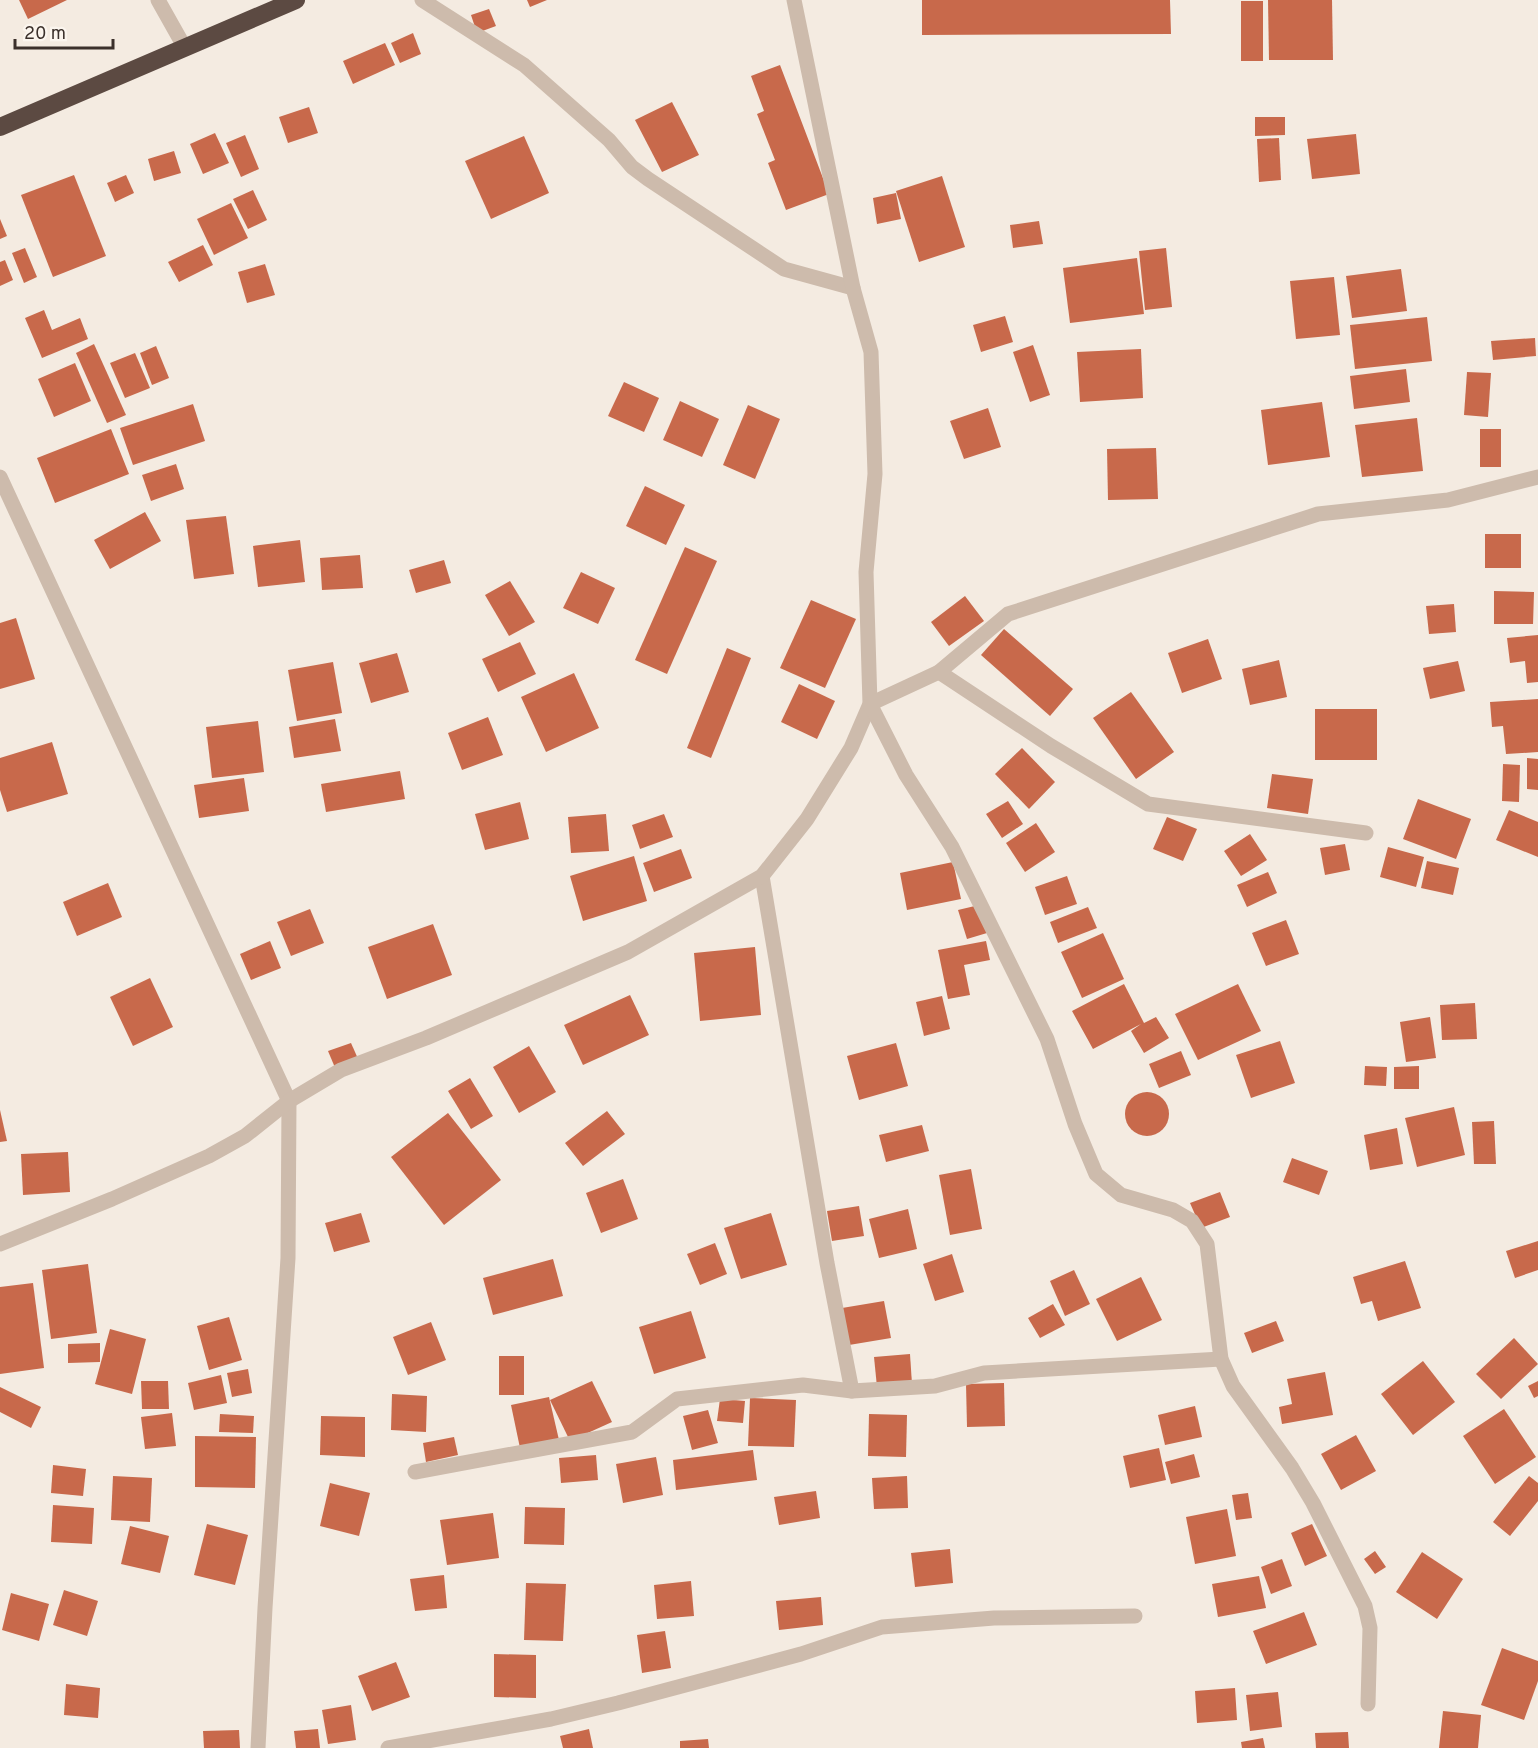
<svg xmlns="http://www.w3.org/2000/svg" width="1538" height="1748" font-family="Overpass,sans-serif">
<rect width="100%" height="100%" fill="#f4ebe1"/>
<g fill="#c8694b">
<polygon points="19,0 67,0 28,19"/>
<polygon points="527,0 547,0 530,7"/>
<polygon points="922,0 1170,0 1171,34 922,35"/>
<polygon points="1268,0 1332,0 1333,60 1269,60"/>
<rect x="1241" y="1" width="22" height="60"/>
<polygon points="489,9 496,26 477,33 471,15"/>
<polygon points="413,33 421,54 400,63 391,43"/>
<polygon points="385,43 395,65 353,84 343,61"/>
<polygon points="780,65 829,194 786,210 768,163 775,160 757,114 764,111 751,76"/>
<polygon points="672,102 699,155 662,172 635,120"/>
<polygon points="309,107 318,133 288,143 279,117"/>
<polygon points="1255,117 1285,117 1285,135 1255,136"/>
<polygon points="215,133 229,163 203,174 190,144"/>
<polygon points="1356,134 1360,174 1312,179 1307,139"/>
<polygon points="245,135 259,169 241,177 226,143"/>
<polygon points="524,136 549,193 491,219 465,161"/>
<polygon points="1279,138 1281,180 1259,182 1257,139"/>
<polygon points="174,151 181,173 154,181 148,159"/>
<polygon points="74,175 106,256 53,277 21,195"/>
<polygon points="126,175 134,193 115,202 107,183"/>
<polygon points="942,176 965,247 919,262 896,191"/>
<polygon points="253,190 267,220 248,229 233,199"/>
<polygon points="896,193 901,219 877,224 873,198"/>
<polygon points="231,203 248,238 214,255 197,219"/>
<polygon points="0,219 7,236 0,239"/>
<polygon points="1039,221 1043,244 1013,248 1010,225"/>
<polygon points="203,245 213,265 179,282 168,262"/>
<polygon points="25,248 37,277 24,283 12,253"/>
<polygon points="1166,248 1172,307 1145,310 1139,251"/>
<polygon points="1137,258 1144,314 1070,323 1063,268"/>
<polygon points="5,260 13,280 0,286 0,262"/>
<polygon points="265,264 275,295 247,303 238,272"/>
<polygon points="1401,269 1407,311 1352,318 1346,276"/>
<polygon points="1334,277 1340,335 1296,339 1290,281"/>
<polygon points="44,310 52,330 80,318 88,339 42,358 25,318"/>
<polygon points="1005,316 1013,342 981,352 973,325"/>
<polygon points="1427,317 1432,361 1355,369 1350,325"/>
<polygon points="1535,338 1536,356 1493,360 1491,341"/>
<polygon points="94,344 126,415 107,423 76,353"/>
<polygon points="1033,345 1050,395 1030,402 1013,352"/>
<polygon points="156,346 169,378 152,385 140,353"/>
<polygon points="1141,349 1143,398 1080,402 1077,352"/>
<polygon points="135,353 150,388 125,398 110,363"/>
<polygon points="75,363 91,401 54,417 38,379"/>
<polygon points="1406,369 1410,402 1354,409 1350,376"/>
<polygon points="1467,372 1491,373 1488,417 1464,415"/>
<polygon points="624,382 659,398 644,432 608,416"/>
<polygon points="680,401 719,419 702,457 663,440"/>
<polygon points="1322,402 1330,457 1268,465 1261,410"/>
<polygon points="193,404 205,441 133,465 120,428"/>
<polygon points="748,405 780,419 755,479 723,465"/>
<polygon points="988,408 1001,447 964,459 950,421"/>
<polygon points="1417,418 1423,471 1362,477 1355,425"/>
<polygon points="111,429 129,474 55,503 37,458"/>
<rect x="1480" y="429" width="21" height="38"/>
<polygon points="1156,448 1158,499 1108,500 1107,449"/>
<polygon points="176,464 184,489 151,501 142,475"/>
<polygon points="645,486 685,505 666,545 626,526"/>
<polygon points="145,512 161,541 110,569 94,540"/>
<polygon points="226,516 234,574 194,579 186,520"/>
<rect x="1485" y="534" width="36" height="34"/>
<polygon points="300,540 305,582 258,587 253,546"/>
<polygon points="685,547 717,561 667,674 635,660"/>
<polygon points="360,555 363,588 322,590 320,558"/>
<polygon points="444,560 451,583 416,593 409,570"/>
<polygon points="581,572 615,588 598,624 563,608"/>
<polygon points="510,581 535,622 509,636 485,595"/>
<polygon points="1494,591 1534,592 1533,624 1494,624"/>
<polygon points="965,596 984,621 949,646 931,622"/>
<polygon points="811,600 856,619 825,688 780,668"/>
<polygon points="1454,604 1456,632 1429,634 1426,606"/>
<polygon points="16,618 35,679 0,689 0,623"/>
<polygon points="1004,629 1073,689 1050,716 981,655"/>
<polygon points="1538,635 1538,682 1527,683 1525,661 1510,663 1507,638"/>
<polygon points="1208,639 1222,679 1182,693 1168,653"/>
<polygon points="520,642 536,674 498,692 482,659"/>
<polygon points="727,648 751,658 711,758 687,748"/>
<polygon points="397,653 409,692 371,703 359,663"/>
<polygon points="1279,660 1287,697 1250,705 1242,669"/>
<polygon points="1458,661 1465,691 1430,699 1423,668"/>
<polygon points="333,662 342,713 297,721 288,670"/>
<polygon points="574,673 599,728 546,752 521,697"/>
<polygon points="799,684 835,701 817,739 781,722"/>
<polygon points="1131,692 1174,752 1136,779 1093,718"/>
<polygon points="1538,699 1538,752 1506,754 1503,726 1492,727 1490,702"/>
<rect x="1315" y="709" width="62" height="51"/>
<polygon points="488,717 503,755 462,770 448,733"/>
<polygon points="335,719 341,751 294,758 289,727"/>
<polygon points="258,721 264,772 212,778 206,727"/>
<polygon points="52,742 68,794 7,812 0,790 0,758"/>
<polygon points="1022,748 1055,782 1029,809 995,774"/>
<polygon points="1527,758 1538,759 1538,790 1527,789"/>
<polygon points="1503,764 1520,765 1519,802 1502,801"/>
<polygon points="400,771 405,799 326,812 321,784"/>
<polygon points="1272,774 1313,779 1308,814 1267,808"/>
<polygon points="244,778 249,811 199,818 194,785"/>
<polygon points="1418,799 1471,819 1456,859 1403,839"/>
<polygon points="1008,801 1023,824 1002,838 986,814"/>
<polygon points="520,802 529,839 485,850 475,814"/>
<polygon points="1509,810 1538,822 1538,857 1496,840"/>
<polygon points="606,814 609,851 571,853 568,817"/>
<polygon points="664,814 673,837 640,849 632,825"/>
<polygon points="1167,817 1197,829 1183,861 1153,849"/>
<polygon points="1036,823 1055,852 1025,872 1006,843"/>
<polygon points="1250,834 1267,860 1241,876 1224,851"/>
<polygon points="1345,844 1350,870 1325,875 1320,848"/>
<polygon points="1388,847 1424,857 1416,887 1380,877"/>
<polygon points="681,849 692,878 654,892 643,863"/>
<polygon points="634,856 647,901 583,921 570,876"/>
<polygon points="1427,861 1459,868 1453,895 1421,888"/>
<polygon points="953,862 961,899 907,910 900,873"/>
<polygon points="1268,872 1277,893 1247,907 1237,885"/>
<polygon points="1067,876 1077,904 1045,915 1035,887"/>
<polygon points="108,883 122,917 77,936 63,902"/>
<polygon points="979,905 987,933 967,939 958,910"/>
<polygon points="1088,907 1097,928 1058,943 1050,922"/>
<polygon points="310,909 324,943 291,956 277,922"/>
<polygon points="1286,920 1299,954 1266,966 1252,933"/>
<polygon points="433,924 452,975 387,999 368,947"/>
<polygon points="1103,933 1124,979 1082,998 1061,952"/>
<polygon points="270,941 281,968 251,980 240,954"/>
<polygon points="986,941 990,960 964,965 970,995 948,999 938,950"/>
<polygon points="755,947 761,1015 700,1021 694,953"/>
<polygon points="150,978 173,1027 133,1046 110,997"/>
<polygon points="1124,984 1144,1023 1156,1017 1169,1038 1144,1053 1131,1031 1141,1024 1093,1049 1072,1011"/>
<polygon points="1238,984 1261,1031 1198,1060 1175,1014"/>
<polygon points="630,995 649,1035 583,1065 564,1025"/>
<polygon points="942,996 950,1029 924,1036 916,1002"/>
<polygon points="1475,1003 1477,1039 1442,1040 1440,1005"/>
<polygon points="1430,1017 1436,1058 1406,1062 1400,1022"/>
<polygon points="1280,1041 1295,1083 1251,1098 1236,1055"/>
<polygon points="351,1043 359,1061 336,1070 328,1051"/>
<polygon points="896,1043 908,1086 859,1100 847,1056"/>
<polygon points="529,1046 556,1092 519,1113 493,1067"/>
<polygon points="1181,1051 1191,1075 1159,1088 1149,1064"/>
<polygon points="1365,1066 1387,1067 1386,1086 1364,1085"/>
<polygon points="1419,1066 1419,1089 1394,1089 1394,1067"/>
<polygon points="470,1078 493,1116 471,1129 448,1091"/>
<circle cx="1147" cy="1114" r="22"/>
<polygon points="1454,1107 1465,1155 1417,1167 1405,1118"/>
<polygon points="0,1110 7,1141 0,1142"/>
<polygon points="607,1111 625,1134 583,1166 565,1143"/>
<polygon points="448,1113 501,1180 444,1225 391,1157"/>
<polygon points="1494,1121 1496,1164 1474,1164 1472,1122"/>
<polygon points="922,1125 929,1151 886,1162 879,1135"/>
<polygon points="1397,1128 1403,1164 1370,1170 1364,1135"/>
<polygon points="68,1152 70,1192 23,1195 21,1154"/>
<polygon points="1292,1158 1328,1171 1319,1195 1283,1182"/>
<polygon points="971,1169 982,1229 950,1235 939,1175"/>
<polygon points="623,1179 638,1219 601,1233 586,1193"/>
<polygon points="1220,1192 1230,1217 1201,1228 1190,1203"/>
<polygon points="859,1206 864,1236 832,1241 827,1211"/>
<polygon points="908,1209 917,1249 879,1258 869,1219"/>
<polygon points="361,1213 370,1242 334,1252 325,1223"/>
<polygon points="771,1213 787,1265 741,1279 724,1228"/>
<polygon points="1538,1241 1538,1270 1515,1278 1506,1251"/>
<polygon points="715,1243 727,1274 700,1285 687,1254"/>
<polygon points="952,1254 964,1292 935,1301 923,1264"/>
<polygon points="553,1259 563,1296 493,1315 483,1278"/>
<polygon points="1405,1261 1421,1308 1378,1321 1372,1301 1361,1304 1353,1277"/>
<polygon points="88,1264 97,1333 51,1339 42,1270"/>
<polygon points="1074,1270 1090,1304 1065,1316 1050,1281"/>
<polygon points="1141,1277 1162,1320 1117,1341 1096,1299"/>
<polygon points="33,1283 44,1368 0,1374 0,1287"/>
<polygon points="884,1301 891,1338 849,1345 842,1308"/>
<polygon points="1053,1304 1065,1325 1040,1338 1028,1318"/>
<polygon points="691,1311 706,1358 654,1374 639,1327"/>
<polygon points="229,1317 242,1360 209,1370 197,1326"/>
<polygon points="1276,1321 1284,1341 1252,1353 1244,1333"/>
<polygon points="431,1322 446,1360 408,1375 393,1337"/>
<polygon points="110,1329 146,1339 132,1394 95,1384"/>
<polygon points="1514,1338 1538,1364 1501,1399 1476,1374"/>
<polygon points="100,1343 100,1362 68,1363 68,1344"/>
<polygon points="910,1354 912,1384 877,1387 874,1357"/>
<rect x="499" y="1356" width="25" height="39"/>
<polygon points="1423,1361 1455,1402 1413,1435 1381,1394"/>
<polygon points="248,1369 252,1393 232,1397 227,1373"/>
<polygon points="1325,1372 1333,1415 1282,1424 1279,1407 1292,1404 1287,1379"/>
<polygon points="221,1375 227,1403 194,1410 188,1383"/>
<polygon points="141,1381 168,1381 169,1409 142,1409"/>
<polygon points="592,1381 612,1422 570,1441 550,1400"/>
<polygon points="1538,1381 1538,1396 1534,1398 1528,1386"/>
<polygon points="1004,1383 1005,1426 967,1427 966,1384"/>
<polygon points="0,1387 41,1407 31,1428 0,1412"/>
<polygon points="392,1394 427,1396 426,1432 391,1430"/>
<polygon points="549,1397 559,1440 520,1448 511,1405"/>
<polygon points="750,1398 796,1400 794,1447 748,1446"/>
<polygon points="720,1399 745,1401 743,1423 717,1421"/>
<polygon points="1195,1406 1202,1437 1165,1445 1158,1415"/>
<polygon points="1504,1409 1536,1457 1495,1484 1463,1436"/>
<polygon points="708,1410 718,1443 692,1450 683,1416"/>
<polygon points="172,1413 176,1446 145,1449 141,1417"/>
<polygon points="220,1414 254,1416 253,1433 219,1432"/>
<polygon points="869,1414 907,1415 906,1457 868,1456"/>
<polygon points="321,1416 365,1417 365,1457 320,1455"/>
<polygon points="1356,1435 1376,1471 1341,1490 1321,1454"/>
<polygon points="195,1436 256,1437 255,1488 195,1487"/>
<polygon points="454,1437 458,1455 426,1462 423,1443"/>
<polygon points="1159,1448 1166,1480 1130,1488 1123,1456"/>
<polygon points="753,1450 757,1480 676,1490 673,1460"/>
<polygon points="1194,1454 1200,1477 1171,1484 1165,1462"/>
<polygon points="596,1455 598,1480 561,1483 559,1458"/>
<polygon points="656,1457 663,1495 623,1503 616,1464"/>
<polygon points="53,1465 86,1469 83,1496 51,1493"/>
<polygon points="113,1476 152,1478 150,1522 111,1520"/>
<polygon points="907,1476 908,1508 874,1509 872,1478"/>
<polygon points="1529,1476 1538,1483 1538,1501 1510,1536 1493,1522"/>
<polygon points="330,1483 370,1493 359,1536 320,1526"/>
<polygon points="816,1491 820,1518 779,1525 774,1497"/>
<polygon points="1248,1493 1252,1518 1236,1520 1232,1495"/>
<polygon points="53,1505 94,1508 92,1544 51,1542"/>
<polygon points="525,1507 565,1508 564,1545 524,1544"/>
<polygon points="1227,1509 1236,1556 1195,1564 1186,1517"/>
<polygon points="493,1513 499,1558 447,1565 440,1520"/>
<polygon points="207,1524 248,1535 235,1585 194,1575"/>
<polygon points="1312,1524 1327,1556 1305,1566 1291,1533"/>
<polygon points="130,1526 169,1536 160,1573 121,1564"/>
<polygon points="950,1549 953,1583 915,1587 911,1553"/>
<polygon points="1375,1551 1386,1567 1375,1574 1364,1559"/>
<polygon points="1422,1552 1463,1579 1437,1619 1396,1592"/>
<polygon points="1282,1559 1292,1586 1271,1594 1261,1567"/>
<polygon points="444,1575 447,1608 415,1611 410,1579"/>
<polygon points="1259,1576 1266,1608 1218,1617 1212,1584"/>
<polygon points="691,1581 694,1616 657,1619 654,1585"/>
<polygon points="526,1583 566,1584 563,1641 524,1640"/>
<polygon points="64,1590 98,1601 87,1636 53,1625"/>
<polygon points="11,1593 49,1604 39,1641 2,1630"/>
<polygon points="821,1597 823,1625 779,1630 776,1601"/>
<polygon points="1304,1612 1317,1645 1266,1664 1253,1631"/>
<polygon points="665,1631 671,1668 642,1673 637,1635"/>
<polygon points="1502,1648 1538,1661 1538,1681 1524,1720 1481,1705"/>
<polygon points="494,1654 536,1655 536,1698 494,1697"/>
<polygon points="396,1662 410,1697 372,1711 358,1676"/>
<polygon points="66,1684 100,1688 98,1718 64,1715"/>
<polygon points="1235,1688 1237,1720 1197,1723 1195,1691"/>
<polygon points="1278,1692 1282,1727 1250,1731 1246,1695"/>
<polygon points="351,1705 356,1740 328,1744 322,1710"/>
<polygon points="1443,1711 1481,1715 1478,1748 1439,1748"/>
<polygon points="318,1729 320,1748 296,1748 294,1731"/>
<polygon points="589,1729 593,1748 563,1748 560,1736"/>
<polygon points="239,1730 240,1748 204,1748 203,1731"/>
<polygon points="1348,1732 1349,1748 1316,1748 1315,1733"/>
<polygon points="1263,1738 1265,1748 1242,1748 1241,1742"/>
<polygon points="708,1739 709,1748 680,1748 680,1741"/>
</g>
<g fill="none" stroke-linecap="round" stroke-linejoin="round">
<g stroke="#cdbbac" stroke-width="15">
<polyline points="158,0 185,48"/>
<polyline points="422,0 524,65 609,140 632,167 648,179 784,269 853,288"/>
<polyline points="0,477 289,1101 288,1258 265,1608 258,1748"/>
<polyline points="939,672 1051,746 1148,804 1366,833"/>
<polyline points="762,876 827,1263 852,1391"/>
<polyline points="0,1244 112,1199 209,1156 245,1136 289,1101 341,1070 426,1038 628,952 762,876 807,819 851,748 870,704 866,572 875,474 871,352 853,288 794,0"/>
<polyline points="415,1472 632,1432 677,1399 803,1385 852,1391 935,1386 984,1373 1221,1359"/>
<polyline points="1368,1704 1370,1628 1365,1606 1313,1503 1292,1468 1233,1386 1221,1359 1207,1244 1192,1221 1173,1210 1121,1195 1096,1174 1075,1124 1047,1039 952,847 906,775 870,704 939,672 1008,614 1318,514 1448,500 1538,477"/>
<polyline points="388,1748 551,1719 618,1703 801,1654 882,1627 994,1618 1135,1616"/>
</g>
<polyline stroke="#5c4a42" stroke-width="18" points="0,127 296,0"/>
</g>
<path d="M15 39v9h98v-9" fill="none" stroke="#3b302b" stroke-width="3"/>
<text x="24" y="39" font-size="18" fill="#3b302b" stroke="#fbf5ee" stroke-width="4.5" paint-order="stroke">20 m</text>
</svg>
